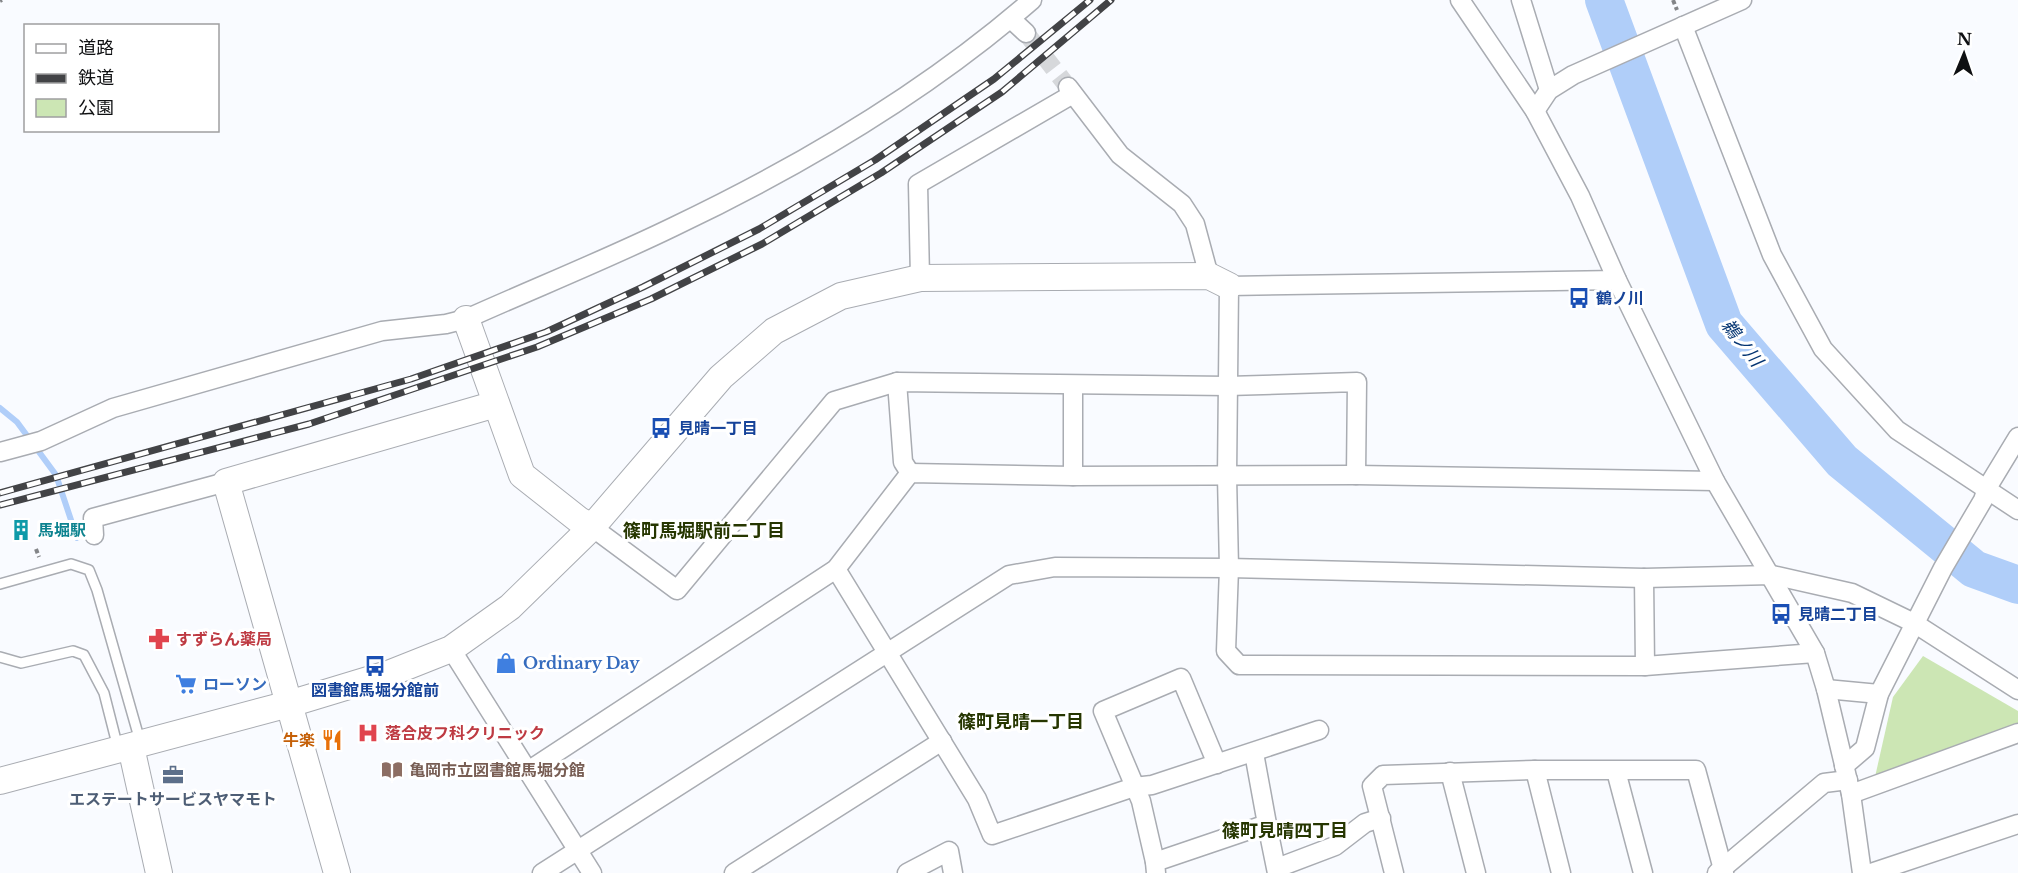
<svg xmlns="http://www.w3.org/2000/svg" width="2018" height="873" font-family="'Libre Baskerville','Noto Sans JP',serif">
<rect width="100%" height="100%" fill="#f9fbff"/>
<polygon fill="#cce6b4" points="1923,656 2018,711 2018,731 1875,777 1893,697"/>
<g fill="none" stroke-linecap="round" stroke-linejoin="round">
<polyline stroke="#b0cef9" stroke-width="6" points="0,408 17,422 56,475 77,538"/>
<polyline stroke="#b0cef9" stroke-width="38" points="1604,0 1724,324 1842,461 1974,569 2018,585"/>
<polyline stroke="#d6d8db" stroke-width="18" stroke-dasharray="18 9" stroke-linecap="butt" points="1026,33 1068,87"/>
<defs>
<g id="lane">
<polyline points="0,584 71,564 89,570 97,590 140,741"/>
<polyline points="0,657 21,663 73,651 84,655 104,693 118,748"/>
</g>
<g id="street">
<polyline points="1460,0 1535,111 1580,196 1617,280 1715,481 1815,653 1826,689 1851,794 1862,873"/>
<polyline points="1521,0 1549,90"/>
<polyline points="1011,19 1026,33"/>
<polyline points="1683,26 1772,255 1823,349 1897,430 2018,510"/>
<polyline points="1068,87 1120,155 1182,204 1195,224 1209,276"/>
<polyline points="1535,111 1549,90 1573,75 1742,0"/>
<polyline points="920,278 918,184 1073,94"/>
<polyline points="1617,280 1229,286 1227,476 1229,568 1226,651 1239,665 1645,666 1815,653"/>
<polyline points="897,382 903,462 910,473"/>
<path d="M 0,452 L 41,441 L 113,408 L 382,331 L 446,324 L 466,319 C 535,288 605,260 673,227 C 801,166 925,93 1032,0"/>
<polyline points="1073,476 1073,385"/>
<polyline points="592,527 677,590 834,401 897,382 1228,386 1357,382 1356,475"/>
<polyline points="94,535 93,518 226,482"/>
<polyline points="836,569 977,799 992,835 1134,787 1152,785 1319,730"/>
<polyline points="1644,578 1645,666"/>
<polyline points="451,649 592,873"/>
<polyline points="1826,689 1879,694"/>
<polyline points="1844,766 1865,748 1879,694 1943,568 1983,500 1987,488 2018,437"/>
<polyline points="1535,770 1561,873"/>
<polyline points="528,771 836,569 910,473 1073,476 1356,475 1715,481"/>
<polyline points="1616,771 1643,873"/>
<polyline points="1450,772 1476,873"/>
<polyline points="1851,794 2018,733"/>
<polyline points="1267,824 1277,873"/>
<polyline points="1155,862 1141,801 1103,711 1181,678 1217,764"/>
<polyline points="1277,868 1335,846 1365,823 1381,818"/>
<polyline points="542,873 1009,575 1055,567 1229,568 1644,578 1772,575 1852,593 1914,623 2018,690"/>
<polyline points="734,873 942,741"/>
<polyline points="907,873 949,851 953,873"/>
<polyline points="1156,873 1155,862 1267,824 1254,753"/>
<polyline points="1394,873 1372,786 1383,775 1535,770 1696,770 1724,873"/>
<polyline points="1717,873 1824,783 1848,780"/>
<polyline points="1871,873 2018,824"/>
</g>
<g id="secondary">
<polyline points="466,319 522,475 579,520 592,527"/>
<polyline points="131,747 159,873"/>
<polyline points="0,781 289,704 388,674 451,649 510,607 592,527 721,377 774,331 841,296 920,278 1209,276 1229,286"/>
<polyline points="337,873 226,482 496,404"/>
</g>
</defs>
<use href="#lane" stroke="#a9acb2" stroke-width="12"/>
<use href="#street" stroke="#a9acb2" stroke-width="21"/>
<use href="#secondary" stroke="#a9acb2" stroke-width="28"/>
<g stroke="#838588" stroke-width="4" stroke-dasharray="4.5 3" stroke-linecap="butt">
<polyline points="1673,0 1677,10"/>
<polyline points="0,1 2,0"/>
<polyline points="36,549 39,557"/>
</g>
<use href="#lane" stroke="#fff" stroke-width="9"/>
<use href="#street" stroke="#fff" stroke-width="18"/>
<use href="#secondary" stroke="#fff" stroke-width="26"/>
<defs>
<g id="rail">
<polyline points="0,493 411,379 546,332 643,287 759,229 875,160 994,79 1090,0"/>
<polyline points="0,505 309,424 537,347 651,299 762,244 881,173 1002,92 1111,0"/>
</g>
</defs>
<use href="#rail" stroke="#424346" stroke-width="7"/>
<use href="#rail" stroke="#fff" stroke-width="4.5" stroke-dasharray="14" stroke-linecap="butt"/>
</g>
<defs>
<symbol id="bus-bare" viewBox="-9 -9 18 18"><path d="M-5-6H5V4H4V6H2V4H-2V6H-4V4H-5ZM-3.5-4V0h7V-4ZM-3.5 1.2v1.5H-2V1.2ZM2 1.2v1.5H3.5V1.2Z" fill="#1a4fb4" stroke="#fff" stroke-width="2.5" paint-order="stroke"/></symbol>
<symbol id="building-bare" viewBox="-9 -9 18 18"><path d="M-4-6H4V6H1V3H-1V6H-4ZM-2.5-4.3h1.7v1.8h-1.7ZM.8-4.3h1.7v1.8H.8ZM-2.5-1h1.7V.8h-1.7ZM.8-1h1.7V.8H.8Z" fill="#0f9aa8" stroke="#fff" stroke-width="2.5" paint-order="stroke"/></symbol>
<symbol id="pharmacy-bare" viewBox="-9 -9 18 18"><path d="M-2-6h4v4h4v4h-4v4h-4v-4h-4v-4h4Z" fill="#e0444e" stroke="#fff" stroke-width="2.5" paint-order="stroke"/></symbol>
<symbol id="shop-bare" viewBox="-9 -9 18 18"><path d="M-5-2.5h2.3a2.7 3.5 0 0 1 5.4 0H5L5.5 6h-11ZM-1.5-2.5h3a1.5 2.3 0 0 0-3 0Z" fill="#3f7fe0" stroke="#fff" stroke-width="2.5" paint-order="stroke"/></symbol>
<symbol id="supermarket-bare" viewBox="-9 -9 18 18"><path d="M-6-5.5h2.5l.6 2H6L4.5 2H-2.5L-4.4-4H-6ZM-1.5 3.2a1.3 1.3 0 1 0 .1 0ZM3 3.2a1.3 1.3 0 1 0 .1 0Z" fill="#3f7fe0" stroke="#fff" stroke-width="2.5" paint-order="stroke"/></symbol>
<symbol id="hospital-bare" viewBox="-9 -9 18 18"><path d="M-5-5h3v3.5h4V-5h3V5h-3V1.5h-4V5h-3Z" fill="#e0444e" stroke="#fff" stroke-width="2.5" paint-order="stroke"/></symbol>
<symbol id="restaurant-bare" viewBox="-9 -9 18 18"><path d="M-5-6h1v4h1v-4h1v4h1v-4h1v5L-1.5 .5V6h-2V.5L-5-1ZM5-6V6H3V1.5H1.5Q1.5-4 5-6Z" fill="#e8710a" stroke="#fff" stroke-width="2.5" paint-order="stroke"/></symbol>
<symbol id="library-bare" viewBox="-9 -9 18 18"><path d="M-6-4Q-3-5.5-.7-3.5V5Q-3 3-6 4ZM6-4Q3-5.5 .7-3.5V5Q3 3 6 4Z" fill="#8d6e63" stroke="#fff" stroke-width="2.5" paint-order="stroke"/></symbol>
<symbol id="office-bare" viewBox="-9 -9 18 18"><path d="M-6-3h4V-5.5h4V-3h4V5H-6ZM-1-4.5V-3h2v-1.5ZM-6 0V1H6V0Z" fill="#5c6f8a" stroke="#fff" stroke-width="2.5" paint-order="stroke"/></symbol>
</defs>
<g fill-rule="evenodd">
<use href="#bus-bare" x="1564" y="283" width="30" height="30"/>
<use href="#bus-bare" x="646" y="413" width="30" height="30"/>
<use href="#building-bare" x="6" y="515" width="30" height="30"/>
<use href="#bus-bare" x="1766" y="599" width="30" height="30"/>
<use href="#pharmacy-bare" x="144" y="624" width="30" height="30"/>
<use href="#shop-bare" x="491" y="648" width="30" height="30"/>
<use href="#bus-bare" x="360" y="651" width="30" height="30"/>
<use href="#supermarket-bare" x="171" y="669" width="30" height="30"/>
<use href="#hospital-bare" x="353" y="718" width="30" height="30"/>
<use href="#restaurant-bare" x="317" y="725" width="30" height="30"/>
<use href="#library-bare" x="377" y="755" width="30" height="30"/>
<use href="#office-bare" x="158" y="760" width="30" height="30"/>
</g>
<g text-anchor="middle" dominant-baseline="central" stroke-width="6" stroke-linejoin="round" paint-order="stroke">
<g font-size="16" font-weight="bold" fill="#164399" stroke="#fff" text-anchor="start">
<text x="1596" y="298">鶴ノ川</text>
<text x="678" y="428">見晴一丁目</text>
<text x="1798" y="614">見晴二丁目</text>
<text x="375" y="690" text-anchor="middle">図書館馬堀分館前</text>
</g>
<g font-size="16" font-weight="bold" fill="#0d838f" stroke="#fff" text-anchor="start">
<text x="38" y="530">馬堀駅</text>
</g>
<g font-size="16" font-weight="bold" fill="#be3a42" stroke="#fff" text-anchor="start">
<text x="176" y="639">すずらん薬局</text>
<text x="385" y="733">落合皮フ科クリニック</text>
</g>
<g font-size="16" font-weight="bold" fill="#366cbe" stroke="#fff" text-anchor="start">
<text x="523" y="663">Ordinary Day</text>
<text x="203" y="684">ローソン</text>
</g>
<g font-size="16" font-weight="bold" fill="#c56008" stroke="#fff" text-anchor="end">
<text x="315" y="740">牛楽</text>
</g>
<g font-size="16" font-weight="bold" fill="#785e54" stroke="#fff" text-anchor="start">
<text x="409" y="770">亀岡市立図書館馬堀分館</text>
</g>
<g font-size="16" font-weight="bold" fill="#4e5e75" stroke="#fff">
<text x="173" y="799">エステートサービスヤマモト</text>
</g>
<g font-size="18" font-style="italic" fill="#053572" stroke="#fff">
<text transform="translate(1742 343) rotate(52)">鵜ノ川</text>
</g>
<g font-size="18" font-weight="bold" fill="#263600" stroke="#fff">
<text x="704" y="531">篠町馬堀駅前二丁目</text>
<text x="1021" y="722">篠町見晴一丁目</text>
<text x="1285" y="831">篠町見晴四丁目</text>
</g>
</g>
<rect x="24" y="24" width="195" height="108" fill="#ffffff" stroke="#9f9fa0" stroke-width="1.5"/>
<rect x="36" y="44" width="30" height="9" fill="#ffffff" stroke="#9f9fa0" stroke-width="1.5"/>
<text x="78" y="54" font-size="18" fill="#0f1012">道路</text>
<rect x="36" y="74" width="30" height="9" fill="#424346" stroke="#9f9fa0" stroke-width="1.5"/>
<text x="78" y="84" font-size="18" fill="#0f1012">鉄道</text>
<rect x="36" y="99" width="30" height="18" fill="#cce6b4" stroke="#9f9fa0" stroke-width="1.5"/>
<text x="78" y="114" font-size="18" fill="#0f1012">公園</text>
<g transform="translate(1964 54) rotate(2)" stroke="#ffffff" stroke-width="4.5" paint-order="stroke">
<path d="M0-4.5L10 22L0 15L-10 22Z" fill="#0f1012"/>
<text y="-9" font-size="16" font-weight="bold" text-anchor="middle" fill="#0f1012">N</text>
</g>
</svg>
